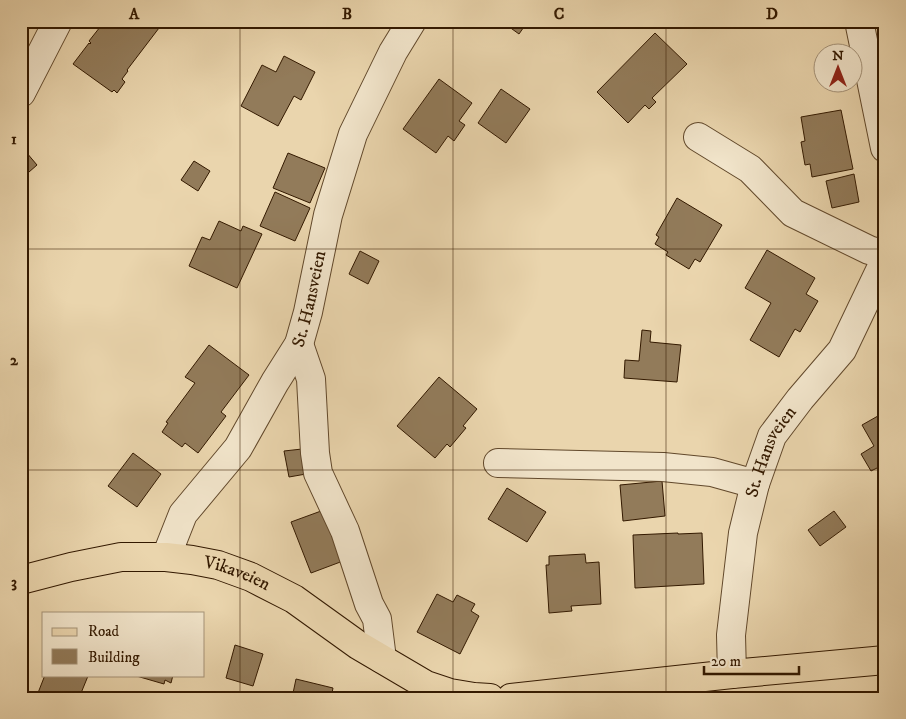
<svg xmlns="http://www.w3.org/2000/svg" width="906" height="719" font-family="'IM FELL DW Pica',serif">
<rect width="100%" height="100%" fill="#ead5ad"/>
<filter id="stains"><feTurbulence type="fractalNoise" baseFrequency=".004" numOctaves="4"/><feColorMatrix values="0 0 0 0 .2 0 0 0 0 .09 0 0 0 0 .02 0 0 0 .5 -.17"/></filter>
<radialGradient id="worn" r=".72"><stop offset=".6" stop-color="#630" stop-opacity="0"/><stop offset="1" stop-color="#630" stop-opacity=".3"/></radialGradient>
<g fill="#927b5a" stroke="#331900">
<polygon points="105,21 150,21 159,28 127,70 128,71 122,79 125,82 117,93 114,90 112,92 73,64 89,43 90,44 91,43 89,41 104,22 105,23"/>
<polygon points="501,21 528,21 519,34"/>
<polygon points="655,33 687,64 652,98 656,102 649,109 645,105 628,123 597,92"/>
<polygon points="284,56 315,72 301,100 294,96 278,126 241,106 262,65 276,72"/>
<polygon points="439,79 472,103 459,121 465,125 454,141 448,136 436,153 403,129"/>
<polygon points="501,89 530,109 506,143 478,123"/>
<polygon points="841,110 853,169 812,177 810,164 805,165 801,142 805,141 801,117"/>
<polygon points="21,146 37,165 21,179"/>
<polygon points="288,153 325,168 310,203 273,188"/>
<polygon points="194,161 210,171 198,191 181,180"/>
<polygon points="854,174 859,202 832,208 826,181"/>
<polygon points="275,192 310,208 295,241 260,226"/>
<polygon points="677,198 722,225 700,262 695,259 689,269 666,255 668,252 655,244 659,237 656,235"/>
<polygon points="219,221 241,231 243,226 262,234 237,288 189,266 202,237 210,240"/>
<polygon points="767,250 815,278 806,294 818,301 800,332 795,329 779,357 750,340 771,303 745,288"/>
<polygon points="360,251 379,261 368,284 349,274"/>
<polygon points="642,330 651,331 650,342 681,345 677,382 624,378 625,360 639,361"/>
<polygon points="209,345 249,375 221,412 226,416 198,453 185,443 182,447 162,432 168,423 166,422 195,383 185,377"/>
<polygon points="439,377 477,409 463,426 466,428 450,447 447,444 435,458 397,426"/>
<polygon points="885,412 885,473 881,466 871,471 861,454 874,446 862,425"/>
<polygon points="302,449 306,474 289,477 284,451"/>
<polygon points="133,453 161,474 137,507 108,486"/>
<polygon points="662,481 665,516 623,521 620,485"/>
<polygon points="507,488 546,512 527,542 488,519"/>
<polygon points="332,507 351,558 311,573 291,522"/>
<polygon points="834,511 846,527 820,546 808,530"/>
<polygon points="678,533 678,534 702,533 704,584 635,588 633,535"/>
<polygon points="585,554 586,563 599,562 601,604 571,606 572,611 549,613 546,565 549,565 549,556"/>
<polygon points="437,594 453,602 457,595 475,604 471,611 479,616 460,654 417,632"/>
<polygon points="235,645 263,654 253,686 226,678"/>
<polygon points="45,675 86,675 88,676 79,698 36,698"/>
<polygon points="133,675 173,675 171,683 165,680 164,684"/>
<polygon points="296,679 333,688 331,698 292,698"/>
</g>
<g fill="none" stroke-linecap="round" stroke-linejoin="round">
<defs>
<g id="minor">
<polyline points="859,21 885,148"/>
<polyline points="21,93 58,21"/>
<polyline points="698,137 750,169 793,213 869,250 885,255"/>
<polyline points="299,344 311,379 315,453 318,473 345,531 369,604 377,619 382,659"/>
<polyline points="498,463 663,467 712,472 755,484"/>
<path id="s1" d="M 166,557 L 183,514 L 238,448 L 275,382 L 299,344 L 308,312 L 328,215 L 353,134 L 393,52 L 412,21"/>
<path id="s2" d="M 732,674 L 731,635 L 743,533 L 755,484 L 772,436 L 800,399 L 842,350 L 885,260"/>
</g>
<g id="major">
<path id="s3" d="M 21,580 L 71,567 L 121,557 L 166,557 L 192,560 L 218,565 L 251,577 L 294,599 L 358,645 L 426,685 L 450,693 L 474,697 L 490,698"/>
<polyline points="511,698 732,674 885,660"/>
</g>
</defs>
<use href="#minor" stroke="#61482b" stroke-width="30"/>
<use href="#major" stroke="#331900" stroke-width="30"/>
<use href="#minor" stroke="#f1e4ca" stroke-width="28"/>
<use href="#major" stroke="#ead5ad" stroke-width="28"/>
</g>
<path fill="none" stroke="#331900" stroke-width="1" stroke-opacity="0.55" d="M 240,21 L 240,698M 453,21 L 453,698M 666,21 L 666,698M 21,249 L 885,249M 21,470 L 885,470"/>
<g text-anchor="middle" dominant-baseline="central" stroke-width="4" stroke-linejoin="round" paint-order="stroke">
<g font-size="18" fill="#331900" stroke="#f1e4ca">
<text stroke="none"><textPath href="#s1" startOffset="299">St. Hansveien</textPath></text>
<text stroke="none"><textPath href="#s2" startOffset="228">St. Hansveien</textPath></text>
<text stroke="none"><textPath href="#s3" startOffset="221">Vikaveien</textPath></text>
</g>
</g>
<rect width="906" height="719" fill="none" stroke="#ead5ad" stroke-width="55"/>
<rect x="42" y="612" width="162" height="65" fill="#f1e4ca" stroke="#a59379"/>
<rect x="52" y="628" width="25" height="8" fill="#ead5ad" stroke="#a59379"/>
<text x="88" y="636" font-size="15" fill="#331900">Road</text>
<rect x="52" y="649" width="25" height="15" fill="#927b5a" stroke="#a59379"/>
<text x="88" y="662" font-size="15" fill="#331900">Building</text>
<g transform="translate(838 68)"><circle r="24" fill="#f1e4ca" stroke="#a59379"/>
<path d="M0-4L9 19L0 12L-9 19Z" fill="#8f2418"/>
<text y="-8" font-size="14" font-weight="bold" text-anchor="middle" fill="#331900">N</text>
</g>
<path d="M704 666v8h95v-8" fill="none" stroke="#331900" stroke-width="2.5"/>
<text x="711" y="666" font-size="15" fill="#331900" stroke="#f1e4ca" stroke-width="4" paint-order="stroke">20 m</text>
<rect x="28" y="28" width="850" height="664" fill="none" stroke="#331900" stroke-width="2"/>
<g font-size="16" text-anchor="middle" font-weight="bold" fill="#331900">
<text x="134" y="19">A</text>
<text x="347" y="19">B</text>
<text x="559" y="19">C</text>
<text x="772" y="19">D</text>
<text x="14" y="144">1</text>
<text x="14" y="365">2</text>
<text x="14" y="587">3</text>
</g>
<rect width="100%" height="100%" filter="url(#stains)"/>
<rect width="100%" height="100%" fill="url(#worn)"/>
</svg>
